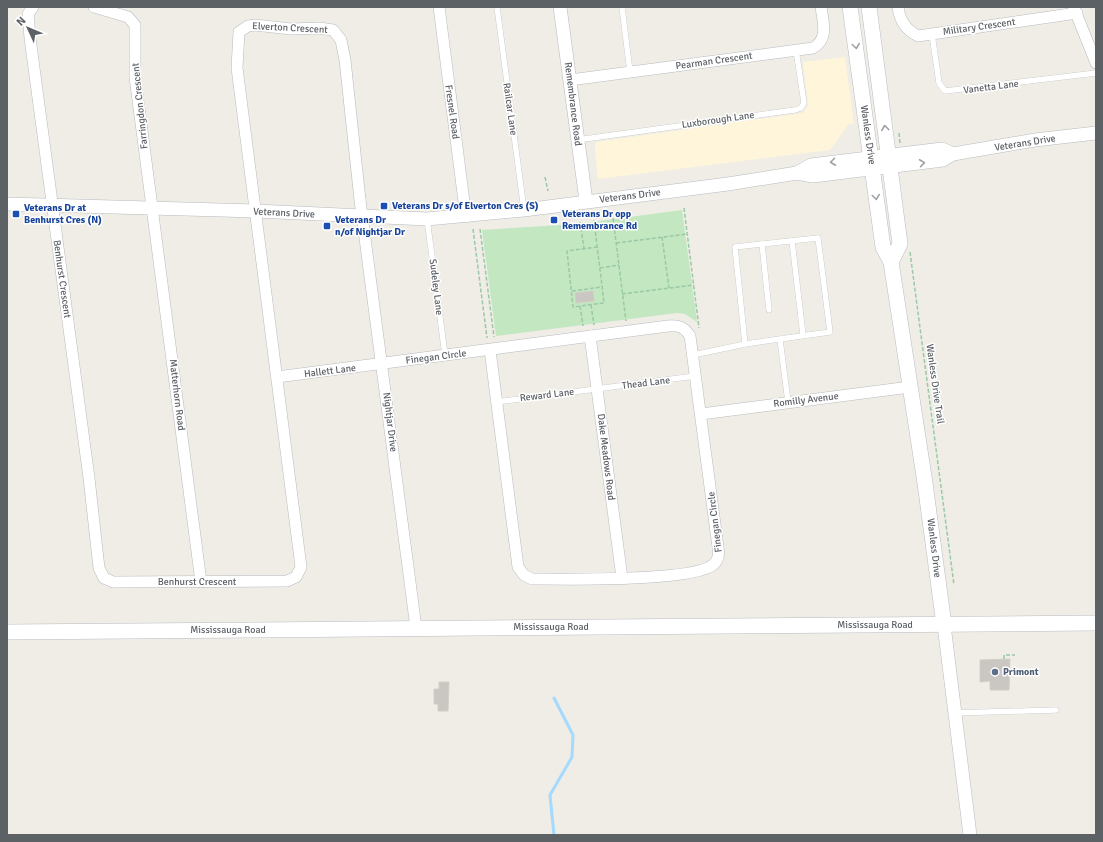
<svg xmlns="http://www.w3.org/2000/svg" width="1103" height="842" font-family="Signika,sans-serif">
<rect width="100%" height="100%" fill="#efede5"/>
<polygon fill="#fff5da" points="845,57 854,124 849,124 830,150 598,179 595,149 596,142 802,113 807,108 808,104 803,62"/>
<polygon fill="#c2e7c1" points="682,210 697,322 685,314 677,313 496,336 482,230 577,224"/>
<g fill="none" stroke-linecap="round" stroke-linejoin="round">
<polyline stroke="#a5daff" stroke-width="3" points="554,835 550,795 572,757 573,735 554,698"/>
</g>
<g fill="#cac7c2" stroke="#d4cec3">
<polygon points="593,291 594,301 576,303 575,293"/>
<polygon points="1010,659 1009,690 990,690 990,681 980,682 980,660"/>
<polygon points="439,682 449,682 448,711 438,711 438,704 434,704 434,689 439,689"/>
</g>
<g fill="none" stroke-linecap="round" stroke-linejoin="round">
<defs>
<g id="service">
<polyline points="497,7 524,210"/>
<polyline points="622,7 630,72"/>
<polyline points="932,34 939,83 945,91 1096,73"/>
<polyline points="577,140 795,110 801,108 804,103 796,50"/>
<polyline points="427,219 445,355"/>
<polyline points="792,241 803,335"/>
<polyline points="762,244 769,310"/>
<polyline points="780,339 830,332 818,238 735,247 745,344 780,339 788,402"/>
<polyline points="693,355 745,344"/>
<polyline points="496,402 695,376"/>
<polyline points="954,713 1056,710"/>
</g>
<g id="minor">
<polyline points="33,7 28,14 30,38 89,478 99,568 104,578 113,582 287,581 296,577 301,567 237,68 239,32 248,26 255,25 291,29 319,28 333,30 341,40 345,60 360,200 416,628"/>
<polyline points="94,7 128,17 135,25 135,77 201,582"/>
<polyline points="439,7 466,217"/>
<path d="M 898,7 C 900,21 905,29 918,36 L 1077,13"/>
<polyline points="1074,8 1096,63"/>
<path d="M 570,80 L 813,48 C 829,39 823,22 821,7"/>
<polyline points="590,336 622,578"/>
<path d="M 277,377 L 668,326 C 679,325 684,327 690,336 L 718,547 C 719,554 719,559 714,564 C 696,582 562,579 532,579 L 524,575 L 518,567 L 490,350"/>
<polyline points="701,414 910,387"/>
</g>
<g id="tertiary">
<polyline points="560,7 586,201"/>
<polyline points="797,173 811,165 942,149 953,154"/>
<polyline points="7,204 256,211 427,219 524,210 728,184 797,173 813,176 943,160 953,154 1035,140 1096,133"/>
<polyline points="944,625 970,835"/>
</g>
<g id="secondary">
<polyline points="850,7 883,247 891,262 925,483 944,625"/>
<polyline points="869,7 900,244 891,262"/>
<polyline points="7,632 1096,623"/>
</g>
</defs>
<use href="#service" stroke="#b7bbbf" stroke-width="6"/>
<use href="#minor" stroke="#b7bbbf" stroke-width="12"/>
<use href="#tertiary" stroke="#b7bbbf" stroke-width="14"/>
<use href="#secondary" stroke="#b8bcc1" stroke-width="16"/>
<g stroke="#99c9a6" stroke-width="1.5" stroke-dasharray="4 2" stroke-linecap="butt">
<polyline points="899,133 900,143"/>
<polyline points="545,177 548,191"/>
<polyline points="684,208 699,328"/>
<polyline points="613,218 626,321"/>
<path d="M 594,220 C 597,248 601,276 604,303 L 573,307 L 567,251 L 597,247"/>
<polyline points="580,222 584,248"/>
<polyline points="473,229 487,338"/>
<polyline points="480,229 494,337"/>
<polyline points="662,237 669,288"/>
<polyline points="616,243 687,234"/>
<polyline points="910,252 954,585"/>
<polyline points="600,268 619,265"/>
<polyline points="572,291 602,287"/>
<polyline points="622,294 694,285"/>
<polyline points="591,305 594,325"/>
<polyline points="580,306 583,326"/>
<polyline points="1004,659 1004,655 1015,655"/>
</g>
<use href="#service" stroke="#fff" stroke-width="5.5"/>
<use href="#minor" stroke="#fff" stroke-width="11"/>
<use href="#tertiary" stroke="#fff" stroke-width="13"/>
<use href="#secondary" stroke="#fff" stroke-width="15"/>
</g>
<defs><path id="oneway-chevron" d="M-2-3.5L2.5 0L-2 3.5" fill="none" stroke-width="1.6" stroke-linecap="round" stroke-linejoin="round"/></defs>
<g stroke="#9da0a3">
<use href="#oneway-chevron" transform="translate(856 46) rotate(82)"/>
<use href="#oneway-chevron" transform="translate(885 128) rotate(-97)"/>
<use href="#oneway-chevron" transform="translate(833 162) rotate(173)"/>
<use href="#oneway-chevron" transform="translate(922 163) rotate(-8)"/>
<use href="#oneway-chevron" transform="translate(876 197) rotate(82)"/>
</g>
<g fill="#1a4fb4" stroke="#fff" stroke-width="1.5">
<rect x="380" y="202" width="8" height="8" rx="2"/>
<rect x="12" y="210" width="8" height="8" rx="2"/>
<rect x="550" y="216" width="8" height="8" rx="2"/>
<rect x="323" y="222" width="8" height="8" rx="2"/>
</g>
<circle fill="#5c6f8a" stroke="#fff" stroke-width="1.5" cx="995" cy="672" r="4"/>
<g text-anchor="middle" dominant-baseline="central" stroke-width="3" stroke-linejoin="round" paint-order="stroke">
<g font-size="10" fill="#5c6166" stroke="#fff">
<text transform="translate(979 27) rotate(-8)">Military Crescent</text>
<text transform="translate(290 28) rotate(3)">Elverton Crescent</text>
<text transform="translate(714 61) rotate(-8)">Pearman Crescent</text>
<text transform="translate(991 87) rotate(-7)">Vanetta Lane</text>
<text transform="translate(573 104) rotate(83)">Remembrance Road</text>
<text transform="translate(140 106) rotate(-96)">Farringdon Crescent</text>
<text transform="translate(510 109) rotate(82)">Railcar Lane</text>
<text transform="translate(452 112) rotate(82)">Fresnel Road</text>
<text transform="translate(718 120) rotate(-8)">Luxborough Lane</text>
<text transform="translate(868 135) rotate(82)">Wanless Drive</text>
<text transform="translate(1025 143) rotate(-9)">Veterans Drive</text>
<text transform="translate(630 196) rotate(-7)">Veterans Drive</text>
<text transform="translate(284 213) rotate(3)">Veterans Drive</text>
<text transform="translate(62 279) rotate(82)">Benhurst Crescent</text>
<text transform="translate(436 287) rotate(83)">Sudeley Lane</text>
<text transform="translate(436 357) rotate(-7)">Finegan Circle</text>
<text transform="translate(330 371) rotate(-7)">Hallett Lane</text>
<text transform="translate(646 383) rotate(-7)">Thead Lane</text>
<text transform="translate(935 384) rotate(82)">Wanless Drive Trail</text>
<text transform="translate(177 395) rotate(83)">Matterhorn Road</text>
<text transform="translate(547 395) rotate(-7)">Reward Lane</text>
<text transform="translate(806 400) rotate(-7)">Romilly Avenue</text>
<text transform="translate(390 422) rotate(83)">Nightjar Drive</text>
<text transform="translate(606 457) rotate(83)">Dake Meadows Road</text>
<text transform="translate(715 522) rotate(-97)">Finegan Circle</text>
<text transform="translate(934 548) rotate(83)">Wanless Drive</text>
<text x="197" y="582">Benhurst Crescent</text>
<text x="875" y="625">Mississauga Road</text>
<text x="551" y="627">Mississauga Road</text>
<text x="228" y="630">Mississauga Road</text>
</g>
<g font-size="10" font-weight="bold" fill="#164399" stroke="#fff" text-anchor="start">
<text x="392" y="206">Veterans Dr s/of Elverton Cres (S)</text>
<text x="24" y="208">Veterans Dr at<tspan x="24" dy="12">Benhurst Cres (N)</tspan></text>
<text x="562" y="214">Veterans Dr opp<tspan x="562" dy="12">Remembrance Rd</tspan></text>
<text x="335" y="220">Veterans Dr<tspan x="335" dy="12">n/of Nightjar Dr</tspan></text>
</g>
<g font-size="10" font-weight="bold" fill="#4e5e75" stroke="#fff" text-anchor="start">
<text x="1003" y="672">Primont</text>
</g>
</g>
<rect width="1103" height="842" fill="none" stroke="#5c6166" stroke-width="16"/>
<g transform="translate(28 28) rotate(314)" stroke="#ffffff" stroke-width="3" paint-order="stroke">
<path d="M0-3L7 15L0 10L-7 15Z" fill="#5c6166"/>
<text y="-6" font-size="11" font-weight="bold" text-anchor="middle" fill="#5c6166">N</text>
</g>
</svg>
